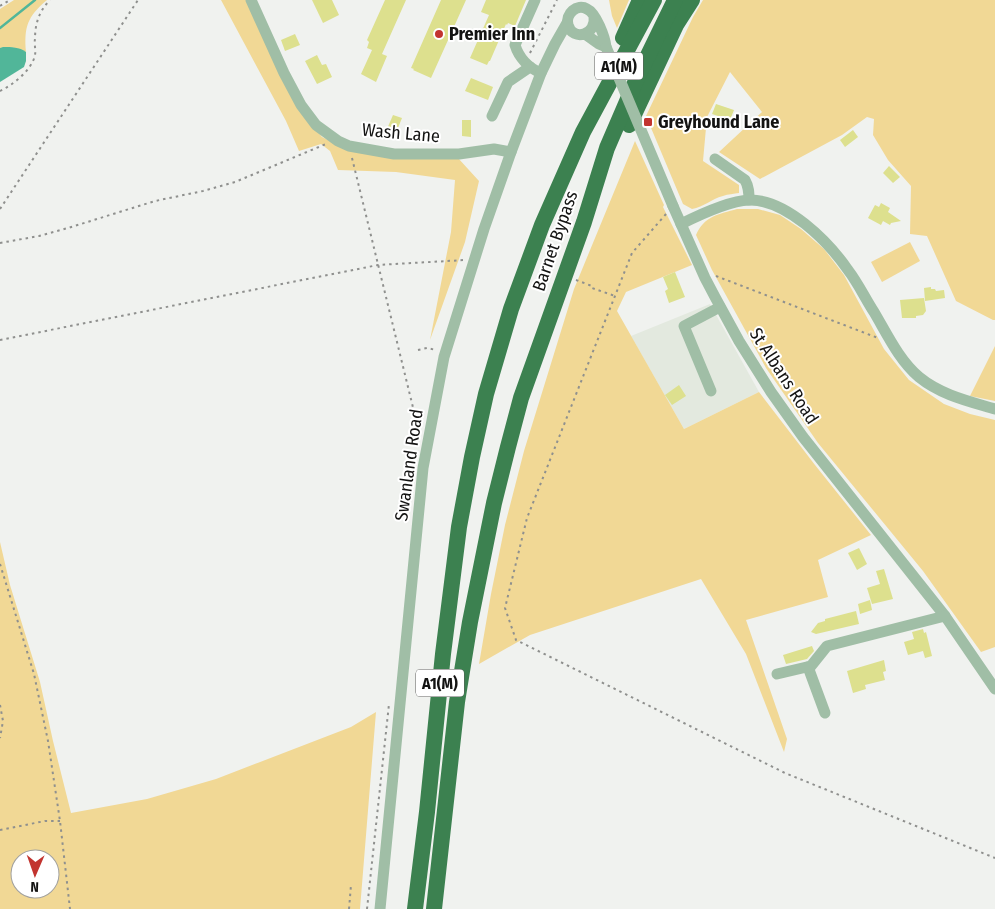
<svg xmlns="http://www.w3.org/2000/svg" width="995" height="909" font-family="'Fira Sans Condensed',sans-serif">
<rect width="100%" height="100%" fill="#f0f2ef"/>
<polygon fill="#e3e9df" points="710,304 759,392 684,429 631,336"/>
<g fill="#f1d895" fill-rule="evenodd">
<path d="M 14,0 L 47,0 C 27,17 24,27 26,52 C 19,48 8,46 0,48 L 0,9 Z"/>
<polygon points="221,0 246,0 299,109 322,137 336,144 458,158 479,181 465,242 430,340 451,232 455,180 396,172 338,170 330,151 321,144 299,151 286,121"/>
<polygon points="609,0 629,0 617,28 612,16"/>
<path d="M 703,0 L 995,0 L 995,320 L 993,320 L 956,301 L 927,236 L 910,234 L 911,186 L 888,160 L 873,135 L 874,119 L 867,117 L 842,135 L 760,179 L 719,152 L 762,112 L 730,72 L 707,117 L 703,161 L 739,185 L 739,193 C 734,194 728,194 723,196 C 711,199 704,207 692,209 L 683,204 L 646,116 L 693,17 Z"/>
<polygon points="635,141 664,205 663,207 692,265 626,292 617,311 684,429 759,392 815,465 871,535 818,560 828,597 746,620 787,739 784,752 746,654 701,579 530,635 479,664 491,594 505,525 524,451 574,289"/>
<path d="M 737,209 L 758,209 L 780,215 L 801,229 L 824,249 L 844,275 L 884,349 L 909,380 L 944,404 L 970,414 L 995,420 L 995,647 L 981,652 L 923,571 L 818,443 L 766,368 L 712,270 L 696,235 C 704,216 719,214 737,209 Z"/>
<polygon points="910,242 920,261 882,282 871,262"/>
<polygon points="995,346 995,401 970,396"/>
<path d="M 0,542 L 10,585 L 40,682 L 53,741 L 71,813 L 147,799 L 216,779 L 351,727 L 376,712 L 360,909 L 0,909 ZM 20,859 L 50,859 L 50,889 L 20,889 Z"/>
</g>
<path fill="#51b699" d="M 3,47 C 12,47 19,47 26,52 L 26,61 L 24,67 L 0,82 L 0,48 Z"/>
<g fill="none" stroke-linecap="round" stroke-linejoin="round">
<polyline stroke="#51b699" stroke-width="2.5" points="0,28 35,0"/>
</g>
<g fill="#dde08e">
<polygon points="312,0 332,0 339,15 323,23"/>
<polygon points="385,0 406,0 382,54 387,56 376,82 361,74 372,50 367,48 369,42 367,40"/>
<polygon points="441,0 466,0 431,78 413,70 414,69 411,68"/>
<polygon points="486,0 526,0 515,26 508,23 507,25 506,24 490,61 489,61 487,65 470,58 489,15 481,12"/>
<polygon points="295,34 300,45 285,51 281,40"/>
<polygon points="317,55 322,65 326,64 332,77 317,84 305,61"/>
<polygon points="471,78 493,87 488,100 465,91"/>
<polygon points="716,104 734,110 728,125 719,122 721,117 712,114"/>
<polygon points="393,115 402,118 396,133 387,129"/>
<polygon points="462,120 471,120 471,137 462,136"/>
<polygon points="853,130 858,137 845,147 840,140"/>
<polygon points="889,166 900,177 893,183 883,173"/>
<polygon points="881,203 890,208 888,212 901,221 891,223 890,225 883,221 881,225 868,218 875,205 879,207"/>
<polygon points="675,272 685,297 669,303 665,291 668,289 663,277"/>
<polygon points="931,287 931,289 935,289 936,291 944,290 945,298 925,301 924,288"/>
<polygon points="924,298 926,311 923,315 916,316 916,318 902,318 900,300"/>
<polygon points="679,385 686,396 672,405 665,395"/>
<polygon points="859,548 867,564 857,570 848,553"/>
<polygon points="884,569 893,599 872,604 867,588 880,584 876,571"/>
<polygon points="870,600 872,610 860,614 858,604"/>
<polygon points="856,611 859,624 816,634 811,632 818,623 825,621 825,619"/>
<polygon points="923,629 924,633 926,632 932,656 925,658 923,651 908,655 904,642 914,639 912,632"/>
<polygon points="812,646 814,651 807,659 786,664 783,655"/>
<polygon points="884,660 886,671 883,672 885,680 865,685 866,689 853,693 847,671"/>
</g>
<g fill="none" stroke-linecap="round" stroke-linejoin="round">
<g stroke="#8f908e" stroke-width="2" stroke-dasharray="2.5 4" stroke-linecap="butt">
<polyline points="0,6 10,0"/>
<polyline points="530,53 557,0"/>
<path d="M 0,91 C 13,85 32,70 35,55 C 36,50 34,44 35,39 C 35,24 39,11 50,0"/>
<polyline points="352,158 419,432"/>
<polyline points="0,209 138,0"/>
<polyline points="666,214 632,253 527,518 505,608 516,640 785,773 995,858"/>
<polyline points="0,243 39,236 68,228 155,201 203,191 235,182 326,144"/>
<polyline points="716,276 878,338"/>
<polyline points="576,280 592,286 592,288 615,296"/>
<polyline points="0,340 378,265 465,260"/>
<polyline points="418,350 427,348 436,350"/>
<polyline points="0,564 34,674 48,741 60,821 70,909"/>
<polyline points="0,705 3,721 0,738"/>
<polyline points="0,830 45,821 60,821"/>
<polyline points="349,909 351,885"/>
<polyline points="367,909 389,704"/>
</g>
<g stroke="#a0bea6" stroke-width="11">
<polyline points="251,0 284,73 301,105 316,125 338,141 349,146 394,154 459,154 494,149 511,152"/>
<path d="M 535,0 L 515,45 C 519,58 529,68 541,73"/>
<path d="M 585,34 L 599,44 L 606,47 C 605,37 596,13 587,9 C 577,3 565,14 568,25 C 573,42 597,35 594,16"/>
<polyline points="492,116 508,82 530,67"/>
<path d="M 715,159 L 745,180 C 749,187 749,193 749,200"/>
<polyline points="673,206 705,278 715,297 739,341 771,392 803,437 945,616 995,689"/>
<path d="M 681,224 C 699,215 729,201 749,200 C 786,199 828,241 848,270 C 858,283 865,298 874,312 C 887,334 899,360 919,377 C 941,395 968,401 995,409"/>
<polyline points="711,391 684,326 720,307"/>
<polyline points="808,667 825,713"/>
<polyline points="777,674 811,666 827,646 945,616"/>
<polyline points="380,909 423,468 444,357 484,229 511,152 541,73 555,44 567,23"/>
</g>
<g stroke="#3c8150" stroke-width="16">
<polyline points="623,38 640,0"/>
<polyline points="629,125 676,25 692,0"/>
<polyline points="415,909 427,812 443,654 459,527 472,457 486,394 511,309 542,225 583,132 654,0"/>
<polyline points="434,909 457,702 470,622 494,503 508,447 521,398 584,222 607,148 638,76 675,0"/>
</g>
<polyline stroke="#a0bea6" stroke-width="11" points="606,47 673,206"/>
</g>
<g fill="#c2342f" stroke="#fff" stroke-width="2">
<circle cx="439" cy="34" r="5"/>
<rect x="643" y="117" width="10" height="10" rx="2.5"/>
</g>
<g text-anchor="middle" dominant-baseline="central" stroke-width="4" stroke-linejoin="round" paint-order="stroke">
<g fill="#fff" stroke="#5a5a59" stroke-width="1">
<rect x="595" y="52.5" width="48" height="27" rx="4"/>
<rect x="416" y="669.5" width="48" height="27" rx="4"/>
</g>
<g font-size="16" font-weight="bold" fill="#131312">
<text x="619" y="66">A1(M)</text>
<text x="440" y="683">A1(M)</text>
</g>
<g font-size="18" font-weight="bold" fill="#131312" stroke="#fff" text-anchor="start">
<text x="449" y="34">Premier Inn</text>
<text x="658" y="122">Greyhound Lane</text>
</g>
<g font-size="18" fill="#131312" stroke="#fff">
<text transform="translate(401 133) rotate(5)">Wash Lane</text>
<text transform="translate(555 241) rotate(-71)">Barnet Bypass</text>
<text transform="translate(784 376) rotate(57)">St Albans Road</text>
<text transform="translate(409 465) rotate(-82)">Swanland Road</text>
</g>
</g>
<g transform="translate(35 874) rotate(182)"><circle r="24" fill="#ffffff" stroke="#a1a1a0"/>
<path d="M0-4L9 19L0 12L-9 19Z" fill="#c2342f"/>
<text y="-8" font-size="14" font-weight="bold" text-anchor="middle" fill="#131312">N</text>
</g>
</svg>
